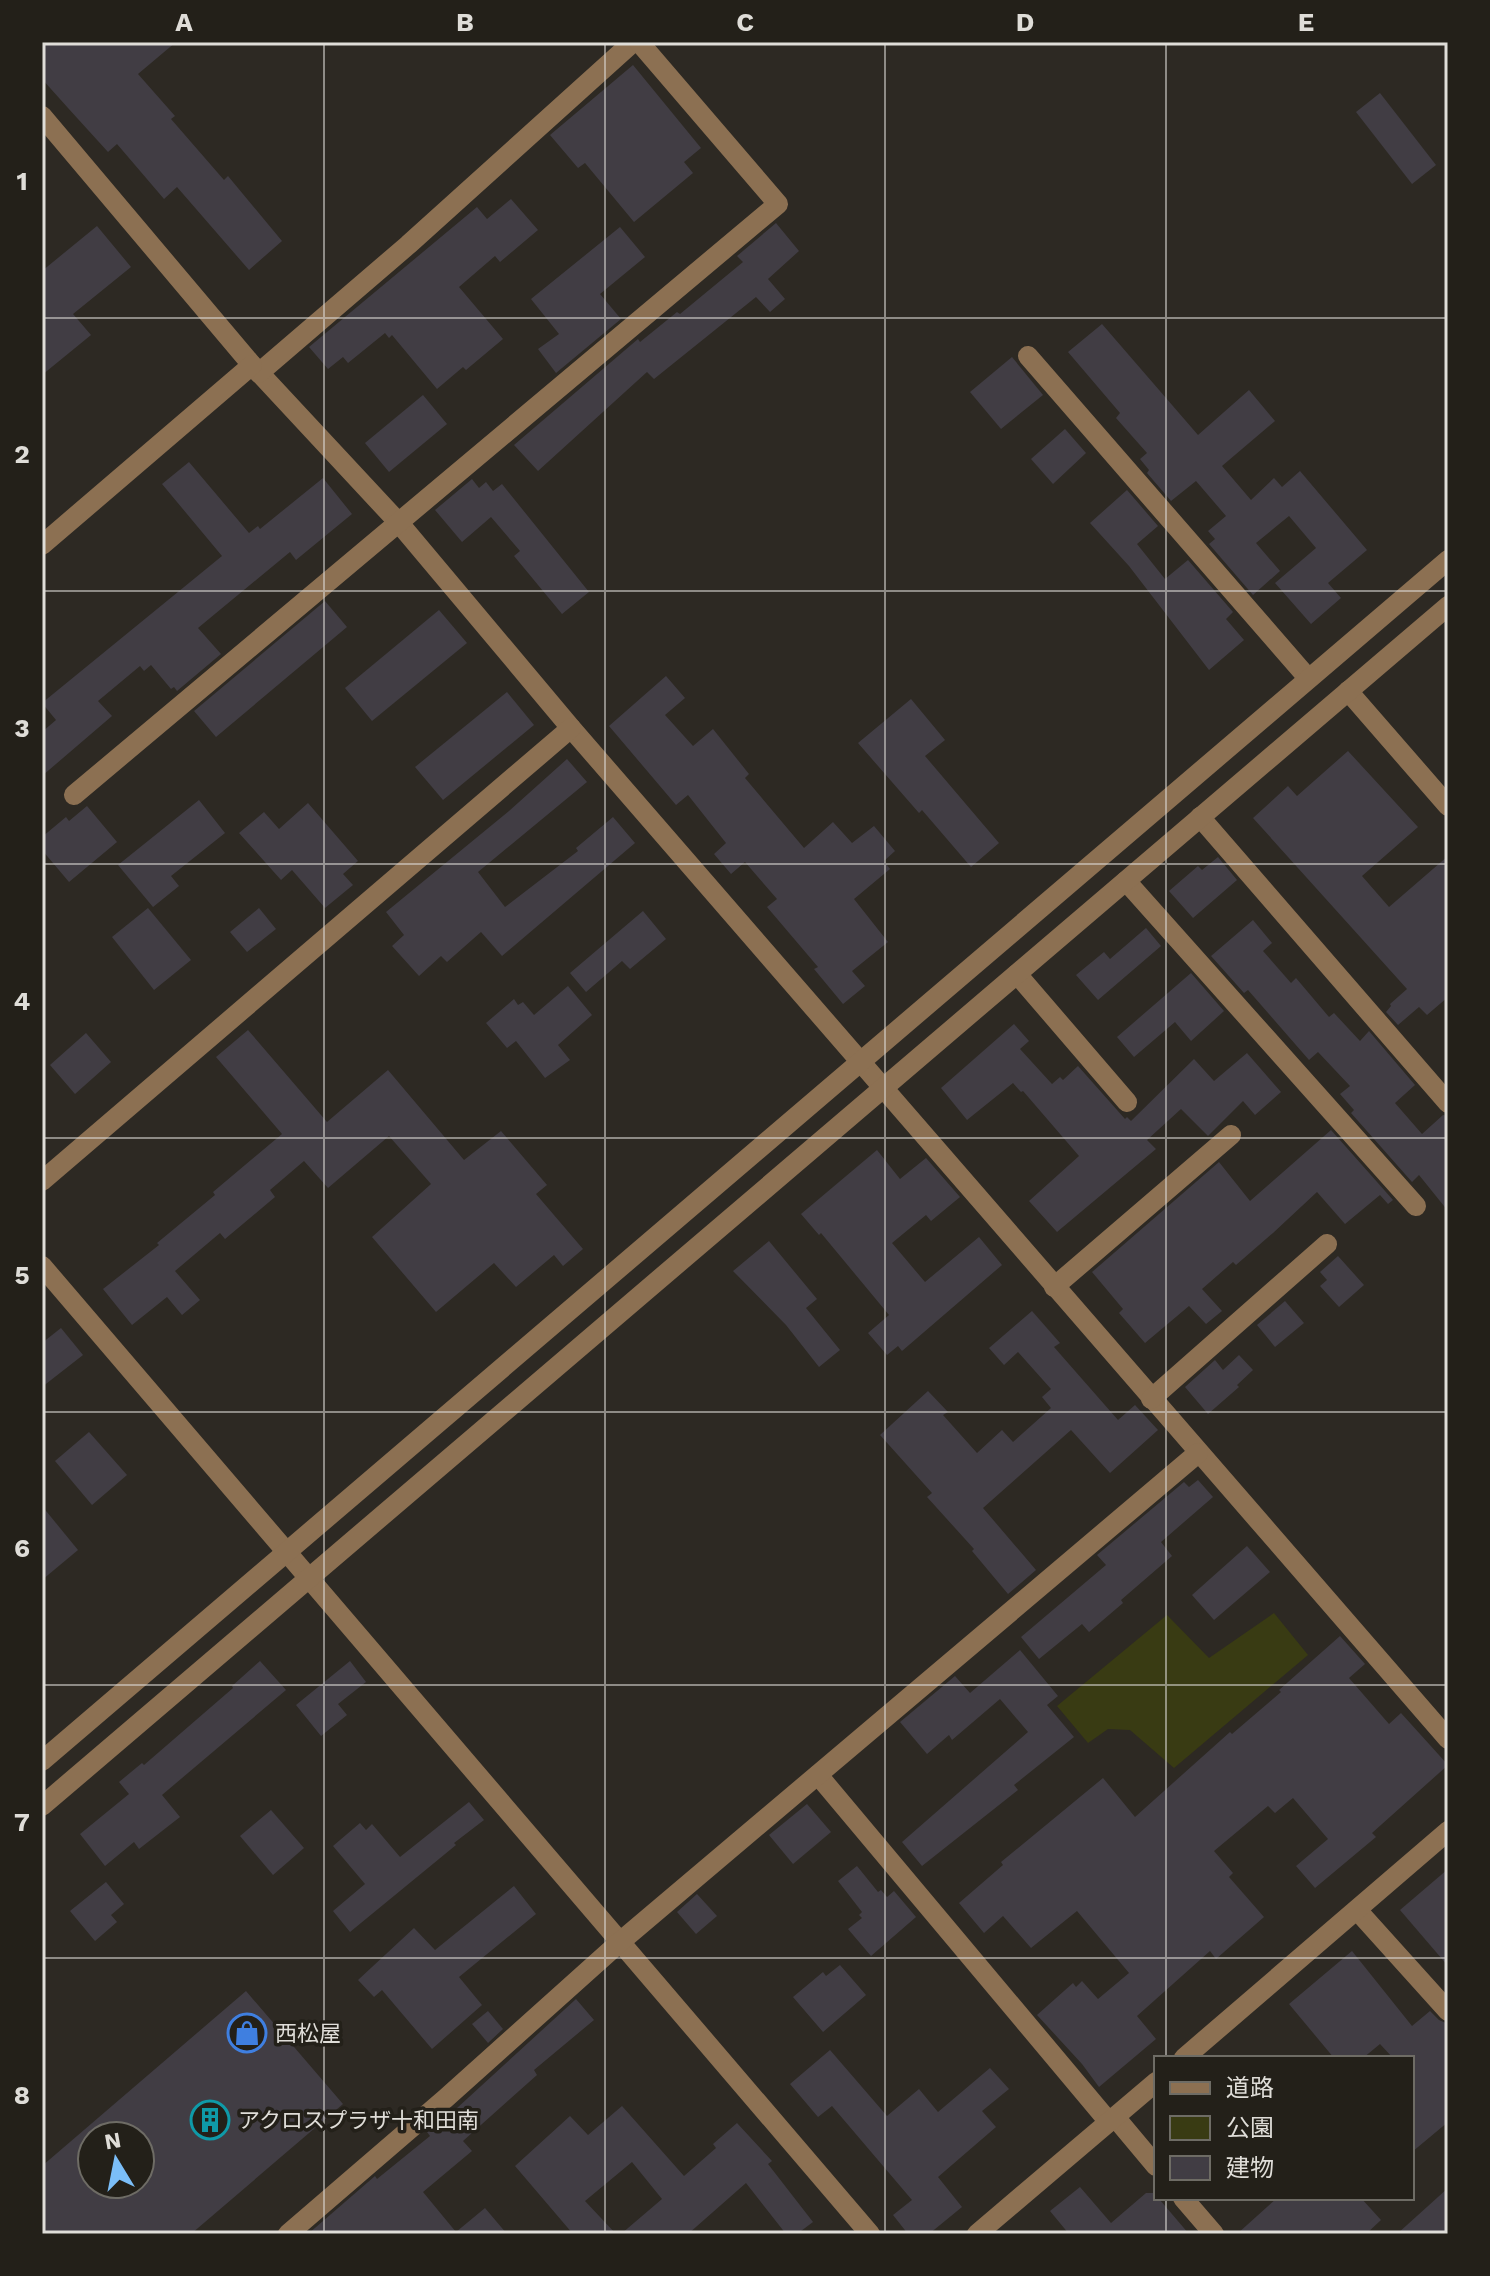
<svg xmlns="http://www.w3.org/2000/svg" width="1490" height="2276" font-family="'Work Sans','Noto Sans JP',sans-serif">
<rect width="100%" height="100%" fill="#2d2923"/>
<polygon fill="#393b13" points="1274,1613 1308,1655 1174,1768 1130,1730 1108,1729 1088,1743 1057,1706 1167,1615 1209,1658"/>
<g fill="#413d44" fill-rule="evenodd">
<polygon points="42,42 176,42 138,74 175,116 171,119 224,180 228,176 282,241 249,270 177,187 164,199 117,144 108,152 68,108 42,79"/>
<polygon points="633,65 701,148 684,162 693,173 634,222 585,163 578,168 550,135"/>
<polygon points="1380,93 1436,165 1412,184 1356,112"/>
<polygon points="511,199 538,230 500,262 495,256 459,287 503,339 466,370 463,367 437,389 392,335 389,338 385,333 348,363 343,357 328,369 309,347 477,207 487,219"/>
<polygon points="776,223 799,251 768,279 785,299 770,312 756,297 654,379 647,372 538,471 514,445 638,339 640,342 677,312 680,314 743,262 737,256"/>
<polygon points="97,226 131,267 73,314 91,335 42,375 42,271"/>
<polygon points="620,227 645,257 600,294 621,319 556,373 538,349 559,334 531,299"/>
<polygon points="1102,324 1198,435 1249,390 1275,421 1222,466 1251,500 1274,478 1282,487 1300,471 1367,550 1328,583 1341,598 1311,624 1275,583 1316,548 1289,516 1256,543 1280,571 1253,595 1209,544 1215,539 1208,531 1226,516 1196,481 1171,501 1147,473 1149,470 1140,459 1147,453 1116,418 1120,413 1068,352"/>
<polygon points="1012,357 1043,395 1001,429 970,392"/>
<polygon points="423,395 447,424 389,472 365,443"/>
<polygon points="1065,429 1086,453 1053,484 1031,459"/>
<polygon points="189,462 249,533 258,526 260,529 323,478 352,514 296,560 290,552 198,628 221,654 177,691 174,687 171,689 151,665 144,671 140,666 98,701 112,716 42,776 42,732 56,720 42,703 222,556 162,484"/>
<polygon points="472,479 479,488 486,482 493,491 502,484 589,592 562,614 514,556 520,551 491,517 462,542 435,510"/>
<polygon points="1127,490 1158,526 1137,544 1165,579 1188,560 1233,612 1226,619 1244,640 1209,670 1129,566 1090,523"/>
<polygon points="325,601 347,627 216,737 194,711"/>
<polygon points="439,610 467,643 372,721 345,688"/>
<polygon points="666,676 685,698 665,715 693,746 713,729 749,774 745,778 804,848 833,822 852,843 874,826 895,851 884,861 890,869 854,899 888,942 852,971 865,986 843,1004 814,969 818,967 767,907 777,899 745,862 731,874 714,854 726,843 688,795 676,805 609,726"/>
<polygon points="507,692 534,725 443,800 415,767"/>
<polygon points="911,699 945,740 925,756 999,843 971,867 922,810 919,813 858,743"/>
<polygon points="1348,751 1418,827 1362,876 1389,907 1448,856 1448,997 1427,1015 1419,1007 1398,1025 1386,1012 1391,1006 1390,1004 1407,989 1253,818 1288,786 1297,796"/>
<polygon points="567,759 587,782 478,872 505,907 578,851 576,848 613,817 635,843 502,956 481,932 447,962 441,956 419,976 392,946 404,935 386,912 509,811"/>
<polygon points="199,800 225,833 171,876 179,886 153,907 118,865"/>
<polygon points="308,803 358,861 343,874 353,885 325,908 292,870 281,880 239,833 264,812 279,829"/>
<polygon points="87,806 117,842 69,882 42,850 42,837 66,817 69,821"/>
<polygon points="1218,857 1237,880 1193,918 1169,891 1198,866 1202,870"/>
<polygon points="148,908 191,960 154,990 112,937"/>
<polygon points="259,908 276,929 247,952 230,932"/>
<polygon points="643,911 666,939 630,969 622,961 586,992 570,973"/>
<polygon points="1253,920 1272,943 1263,951 1291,983 1296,978 1329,1017 1334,1013 1360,1041 1369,1031 1415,1085 1395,1103 1422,1134 1443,1115 1448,1116 1448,1211 1419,1175 1412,1182 1351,1113 1354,1110 1340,1094 1350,1086 1318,1052 1309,1060 1248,990 1244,993 1211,956"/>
<polygon points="1146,928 1161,946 1098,1000 1076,975 1104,952 1110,959"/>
<polygon points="1191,973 1224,1011 1191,1041 1175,1022 1134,1057 1117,1037"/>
<polygon points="568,986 592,1015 558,1045 570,1060 545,1078 516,1041 507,1048 486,1023 514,999 518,1005 523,1002 534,1015"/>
<polygon points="1014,1024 1029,1041 1020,1049 1052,1084 1060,1077 1063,1080 1078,1066 1125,1119 1127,1117 1131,1121 1194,1059 1214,1081 1247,1053 1281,1092 1255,1115 1243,1101 1208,1136 1181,1109 1147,1140 1156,1149 1057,1232 1029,1201 1079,1156 1023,1091 1021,1092 1013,1083 967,1120 941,1088"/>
<polygon points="248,1030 327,1122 388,1070 464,1160 501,1131 547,1185 536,1194 583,1249 563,1266 554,1255 516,1287 494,1263 436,1312 372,1237 431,1184 389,1136 328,1188 304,1161 270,1190 275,1197 225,1239 220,1233 175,1271 200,1300 182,1315 167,1297 132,1325 103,1289 159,1245 157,1243 215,1195 213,1192 282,1134 216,1057"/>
<polygon points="86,1033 111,1062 75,1094 50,1065"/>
<polygon points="1331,1130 1393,1200 1388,1204 1380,1195 1345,1224 1317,1192 1273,1233 1236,1265 1233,1262 1202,1289 1222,1311 1206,1324 1189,1306 1145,1343 1119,1313 1123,1309 1092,1272 1219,1162 1250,1201"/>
<polygon points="877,1150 900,1179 926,1158 960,1197 931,1221 926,1215 892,1243 925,1282 979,1237 1002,1265 902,1351 898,1346 887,1355 868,1333 889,1315 821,1233 819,1235 801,1214"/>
<polygon points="769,1241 817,1299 806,1308 840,1350 819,1367 786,1325 733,1271"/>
<polygon points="1338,1256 1364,1285 1339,1307 1320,1286 1327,1280 1320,1272"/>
<polygon points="1285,1301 1304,1323 1275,1347 1257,1325"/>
<polygon points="1032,1311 1060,1343 1054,1347 1118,1420 1135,1405 1158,1430 1110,1473 1071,1430 983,1508 1036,1570 1008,1594 972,1551 974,1549 927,1497 932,1493 880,1435 928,1391 948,1412 943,1415 977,1453 1002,1430 1013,1442 1051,1408 1042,1397 1051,1389 1018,1352 1004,1365 989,1348"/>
<polygon points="61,1328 83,1355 42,1387 42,1343"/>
<polygon points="1239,1355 1253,1370 1237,1385 1239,1387 1208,1414 1185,1387 1215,1360 1223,1370"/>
<polygon points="89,1432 127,1475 92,1505 55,1461"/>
<polygon points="1198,1480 1213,1497 1161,1542 1172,1556 1121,1600 1123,1603 1089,1632 1082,1624 1039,1659 1021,1637 1106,1565 1097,1555 1184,1482 1189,1487"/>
<polygon points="42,1506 78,1550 42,1580"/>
<polygon points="1247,1546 1270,1572 1214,1620 1192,1595"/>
<polygon points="1340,1636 1365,1664 1349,1678 1389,1724 1401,1713 1448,1765 1372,1833 1376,1837 1315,1888 1296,1866 1328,1839 1293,1798 1275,1813 1268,1806 1214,1851 1233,1873 1229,1877 1264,1917 1216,1959 1210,1951 1137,2016 1156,2039 1099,2087 1082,2064 1037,2015 1073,1983 1076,1987 1082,1981 1098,1999 1129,1973 1077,1911 1031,1948 1003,1916 984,1933 959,1903 1003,1865 1001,1862 1103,1778 1135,1817 1230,1732 1232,1734 1281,1692 1279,1690"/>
<polygon points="1020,1650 1058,1696 1047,1705 1074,1737 1014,1785 1018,1790 922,1866 902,1842 1028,1732 1000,1699 952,1740 949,1735 927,1754 900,1722 955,1676 970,1693"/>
<polygon points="260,1661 286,1690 162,1795 180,1817 139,1849 134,1842 105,1866 80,1834 129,1794 119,1782 142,1763 144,1765 233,1688 232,1686"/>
<polygon points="350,1661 366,1682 338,1704 347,1715 321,1736 296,1705"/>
<polygon points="469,1802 484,1820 454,1843 456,1845 350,1932 333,1911 365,1884 333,1846 360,1823 366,1830 372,1824 400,1857"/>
<polygon points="807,1804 831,1832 793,1864 769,1835"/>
<polygon points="271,1810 304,1848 273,1875 240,1836"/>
<polygon points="857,1866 878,1892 881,1890 887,1897 894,1891 916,1917 871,1956 848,1929 862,1918 859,1915 862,1912 838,1881"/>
<polygon points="1448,1869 1448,1966 1400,1910"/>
<polygon points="106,1882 124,1904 111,1915 117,1922 95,1941 70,1911"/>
<polygon points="514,1886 536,1914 459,1977 482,2005 432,2049 382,1990 374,1997 358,1980 414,1928 435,1950"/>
<polygon points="697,1894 717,1916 696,1934 677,1912"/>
<polygon points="1352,1951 1412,2026 1430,2011 1439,2020 1448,2024 1448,2122 1412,2152 1412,2058 1393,2058 1380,2044 1363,2058 1334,2058 1289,2004"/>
<polygon points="840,1965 866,1995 823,2032 793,1997 823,1972 826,1976"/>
<path d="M 246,1991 L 343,2104 L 191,2234 L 42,2234 L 42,2166 ZM 92,2136 L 140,2136 L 140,2184 L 92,2184 Z"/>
<polygon points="576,1999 594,2020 534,2070 537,2075 463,2141 472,2151 423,2192 456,2232 485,2208 507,2234 308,2234 375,2176 377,2179 430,2136 427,2132 444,2117 445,2119"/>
<polygon points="488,2011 503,2029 488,2043 472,2024"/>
<polygon points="830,2050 887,2116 919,2089 938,2112 990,2068 1009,2089 982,2111 996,2127 938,2177 962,2207 929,2234 908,2234 893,2215 912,2200 832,2106 818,2117 790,2084"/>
<polygon points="622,2106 684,2176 716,2148 713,2144 737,2123 772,2161 768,2164 813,2222 797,2234 786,2234 746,2183 688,2234 621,2234 662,2199 632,2162 585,2201 616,2234 573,2234 515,2166 570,2116 588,2135"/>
<polygon points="1080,2187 1111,2223 1146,2193 1154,2193 1189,2234 1069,2234 1050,2211"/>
<polygon points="1448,2188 1448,2234 1397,2234"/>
<polygon points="1277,2198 1361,2198 1381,2220 1366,2234 1237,2234"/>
</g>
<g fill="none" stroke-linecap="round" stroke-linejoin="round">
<g stroke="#8c7052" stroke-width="20">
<polyline points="42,116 252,365 399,523 571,728 1448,1739"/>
<polyline points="1028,356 1308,678"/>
<polyline points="259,373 408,245 633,42"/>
<polyline points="42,545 252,365"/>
<polyline points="1348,691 1448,806"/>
<polyline points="74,795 778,204 639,42"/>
<polyline points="1200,817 1448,1103"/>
<polyline points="1126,881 1416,1206"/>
<polyline points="1017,974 1127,1102"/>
<polyline points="42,1181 571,728"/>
<polyline points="42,1266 870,2234"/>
<polyline points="1054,1287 1231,1135"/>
<polyline points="1151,1399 1327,1244"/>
<polyline points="42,1761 1448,560"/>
<polyline points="818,1775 1109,2122"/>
<polyline points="42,1806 1448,606"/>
<polyline points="1357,1910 1448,2011"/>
<polyline points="1184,2058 1448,1831"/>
<polyline points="1115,2117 1156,2166"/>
<polyline points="1183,2198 1214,2234"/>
<polyline points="288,2234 446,2098 620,1942 1198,1453"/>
<polyline points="977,2234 1156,2082"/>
</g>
</g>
<path fill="none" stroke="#dfddd8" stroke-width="2" stroke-opacity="0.55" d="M 324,42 L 324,2234M 605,42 L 605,2234M 885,42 L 885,2234M 1166,42 L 1166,2058M 42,318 L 1448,318M 42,591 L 1448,591M 42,864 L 1448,864M 42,1138 L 1448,1138M 42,1412 L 1448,1412M 42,1685 L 1448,1685M 42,1958 L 1448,1958M 1166,2198 L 1166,2234"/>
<defs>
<symbol id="shop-ring" viewBox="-11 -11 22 22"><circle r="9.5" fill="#232019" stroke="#3f7fe0" stroke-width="1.5"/><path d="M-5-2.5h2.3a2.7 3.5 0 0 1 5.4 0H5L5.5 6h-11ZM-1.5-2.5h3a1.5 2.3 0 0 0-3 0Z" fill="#3f7fe0"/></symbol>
<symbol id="building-ring" viewBox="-11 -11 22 22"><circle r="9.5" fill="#232019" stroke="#0f9aa8" stroke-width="1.5"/><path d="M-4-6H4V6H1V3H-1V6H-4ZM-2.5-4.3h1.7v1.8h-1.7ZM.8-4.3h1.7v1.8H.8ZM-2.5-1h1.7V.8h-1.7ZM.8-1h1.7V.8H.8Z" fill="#0f9aa8"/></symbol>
</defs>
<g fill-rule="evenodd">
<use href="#shop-ring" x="225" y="2011" width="44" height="44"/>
<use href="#building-ring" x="188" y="2098" width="44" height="44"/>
</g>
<g text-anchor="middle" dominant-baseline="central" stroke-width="7" stroke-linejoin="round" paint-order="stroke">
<g font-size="22" fill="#dfddd8" stroke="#232019" text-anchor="start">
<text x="275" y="2033">西松屋</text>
<text x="238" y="2120">アクロスプラザ十和田南</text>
</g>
</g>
<rect width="1490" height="2276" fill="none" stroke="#232019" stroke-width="88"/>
<rect x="1154" y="2056" width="260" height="144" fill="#232019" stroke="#6e6c65" stroke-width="2"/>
<rect x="1170" y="2082" width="40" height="12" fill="#8c7052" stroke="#6e6c65" stroke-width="2"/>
<text x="1226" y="2096" font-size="24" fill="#dfddd8">道路</text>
<rect x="1170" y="2116" width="40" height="24" fill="#393b13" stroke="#6e6c65" stroke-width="2"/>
<text x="1226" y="2136" font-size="24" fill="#dfddd8">公園</text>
<rect x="1170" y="2156" width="40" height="24" fill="#413d44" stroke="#6e6c65" stroke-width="2"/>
<text x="1226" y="2176" font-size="24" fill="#dfddd8">建物</text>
<g transform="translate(116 2160) rotate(350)"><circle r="38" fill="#232019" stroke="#6e6c65" stroke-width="2"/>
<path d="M0-6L14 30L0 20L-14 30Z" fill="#7bbef8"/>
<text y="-12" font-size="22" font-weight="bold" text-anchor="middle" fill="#dfddd8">N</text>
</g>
<rect x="44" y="44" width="1402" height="2188" fill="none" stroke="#dfddd8" stroke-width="3"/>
<g font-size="26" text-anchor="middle" font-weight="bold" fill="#dfddd8">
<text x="184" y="31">A</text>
<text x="465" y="31">B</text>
<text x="745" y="31">C</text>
<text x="1025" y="31">D</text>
<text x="1306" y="31">E</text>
<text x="22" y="190">1</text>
<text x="22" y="463">2</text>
<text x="22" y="737">3</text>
<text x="22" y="1010">4</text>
<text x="22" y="1284">5</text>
<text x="22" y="1557">6</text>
<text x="22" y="1831">7</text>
<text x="22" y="2104">8</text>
</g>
</svg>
